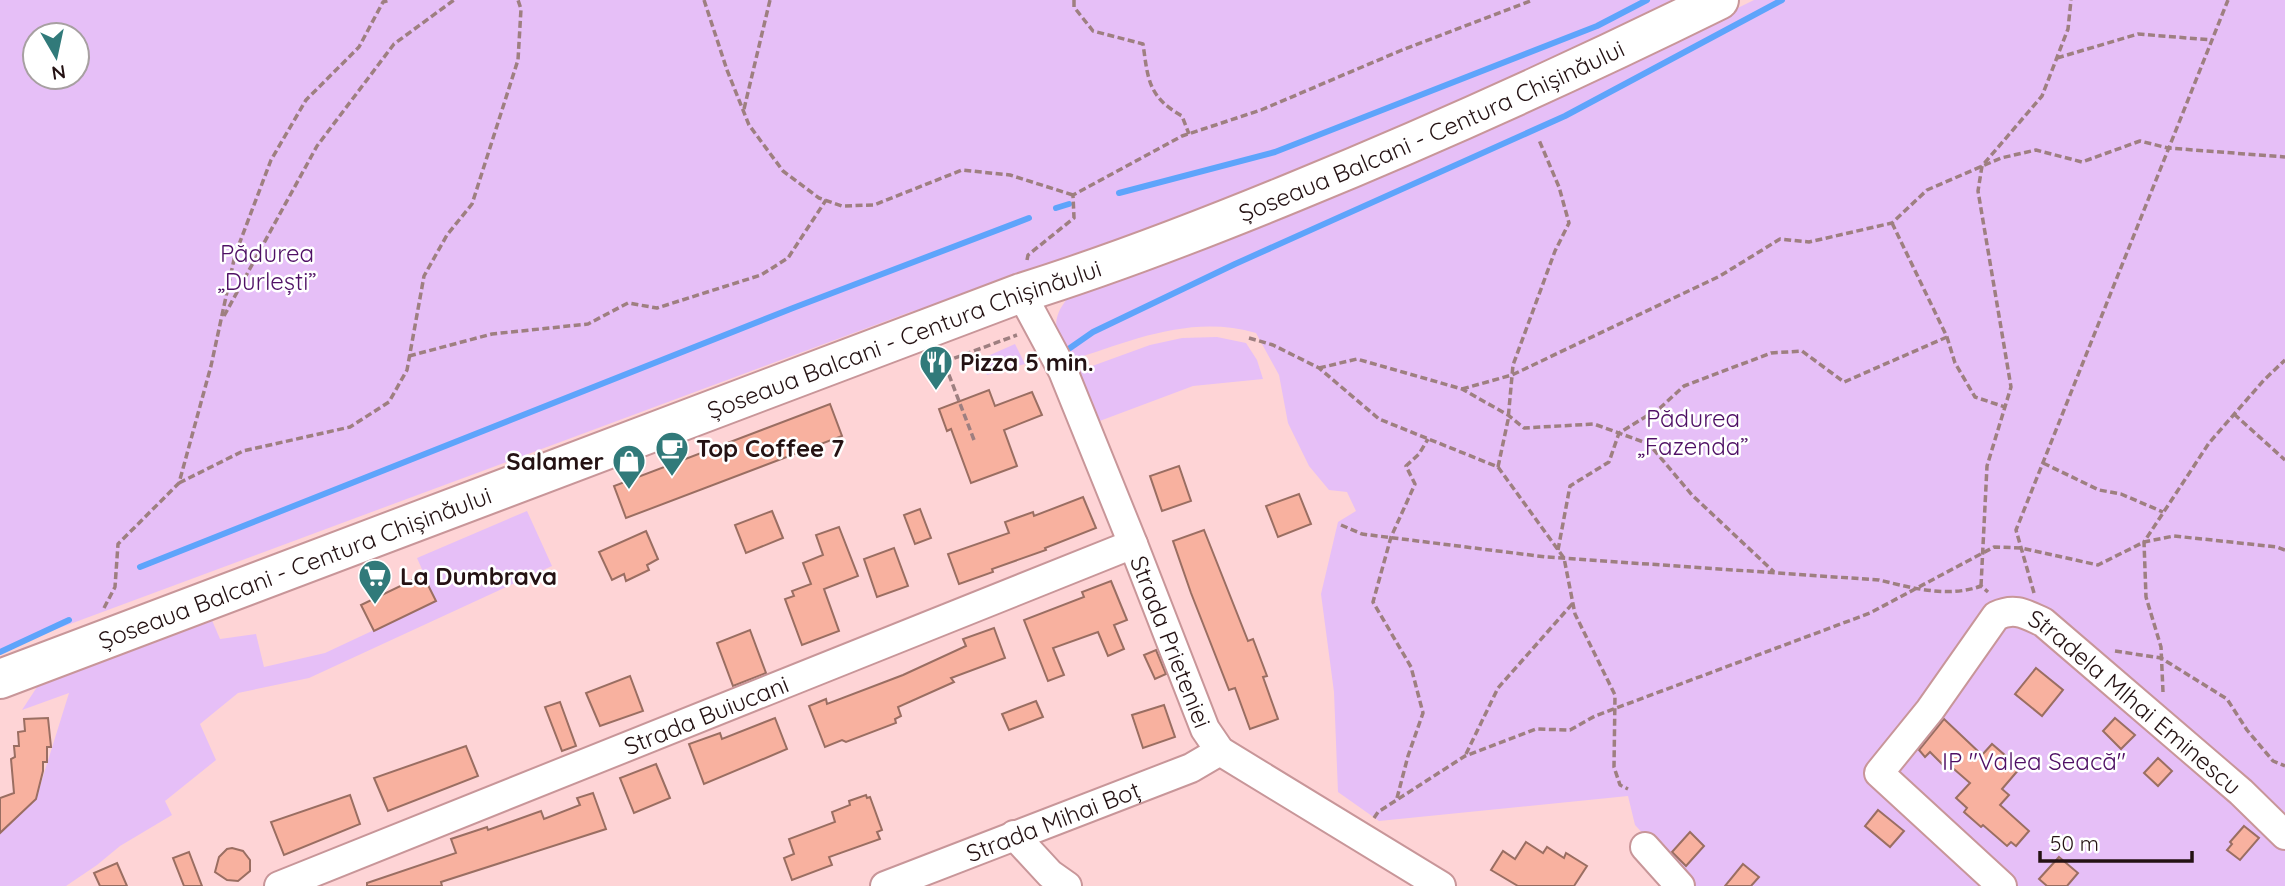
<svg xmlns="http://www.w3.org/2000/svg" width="2285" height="886" font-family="Quicksand,sans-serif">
<rect width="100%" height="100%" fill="#fed4d6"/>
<g fill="#e6bff7" fill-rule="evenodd">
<path d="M 0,0 L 1682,0 L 1330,162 L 917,321 L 913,311 L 0,650 ZM 35,35 L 77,35 L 77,77 L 35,77 Z"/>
<path d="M 1754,0 L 2285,0 L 2285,886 L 1692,886 L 1635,825 L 1628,796 L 1379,821 L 1338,792 L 1334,692 L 1321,594 L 1338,522 L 1356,511 L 1347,492 L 1329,490 L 1309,466 L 1288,423 L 1279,375 L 1256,333 C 1191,314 1130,341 1069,361 C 1057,337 1048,321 1068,298 L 1212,244 L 1600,76 Z"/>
<polygon points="1217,337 1246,343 1257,360 1263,379 1193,386 1097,422 1073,373 1150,345 1182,338"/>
<polygon points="1015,344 1025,364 987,375 981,359"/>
<polygon points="527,511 552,566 309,678 238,693 200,724 216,760 165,801 172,815 120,846 97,865 66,886 0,886 0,833 36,799 69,693 22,710 37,687 211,618 220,639 256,634 264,667 325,653 436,601 417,558"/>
</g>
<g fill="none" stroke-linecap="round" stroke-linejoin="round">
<g stroke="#5ea4fb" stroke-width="6">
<polyline points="1119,193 1275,152 1597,26 1647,0"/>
<polyline points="1056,208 1069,204"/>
<polyline points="1070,348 1093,332 1235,264 1565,116 1782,0"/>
<polyline points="140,567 793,308 1029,218"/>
<polyline points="0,652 69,620"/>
</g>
</g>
<g fill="#f8b19f" stroke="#9a6e62" stroke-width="2">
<polygon points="989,390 995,406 1032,392 1042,415 1004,430 1017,466 971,483 951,429 947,431 939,409"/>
<polygon points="830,404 842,436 626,518 614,486"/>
<polygon points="1179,466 1191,501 1162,511 1150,476"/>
<polygon points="1299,494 1311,524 1278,537 1266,506"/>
<polygon points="1083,497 1096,528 1045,548 1046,550 992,569 993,572 959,584 948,554 1009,533 1005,522 1033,512 1034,516"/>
<polygon points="920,509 931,538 915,544 904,515"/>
<polygon points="772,511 783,538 746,553 735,525"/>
<polygon points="839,527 858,576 824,589 839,631 802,645 785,599 794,596 792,591 811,584 803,563 823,555 816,535"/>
<polygon points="1204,530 1248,641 1253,639 1267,676 1263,677 1278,719 1250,729 1235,688 1229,690 1191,593 1173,541"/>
<polygon points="646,531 658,559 647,565 649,570 626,581 624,574 612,580 599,552"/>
<polygon points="894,548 908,586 877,597 864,559"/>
<polygon points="423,575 436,601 374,631 361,605"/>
<polygon points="1111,581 1127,620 1114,625 1124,649 1108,656 1098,632 1053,648 1064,675 1048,681 1024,620 1084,597 1082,592"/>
<polygon points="994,628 1005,658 951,678 954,682 898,707 901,716 895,719 896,723 846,742 842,740 825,747 809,706 826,699 827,704 903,675 966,646 963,639"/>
<polygon points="750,630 766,673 733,686 717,643"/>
<polygon points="1156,650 1166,674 1155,679 1144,655"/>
<polygon points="2036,668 2063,690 2042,716 2015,694"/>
<polygon points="630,676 643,711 600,726 586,693"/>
<polygon points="1036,701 1043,717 1009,730 1002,714"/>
<polygon points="560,702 576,746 562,751 545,707"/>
<polygon points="1164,705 1175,737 1143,748 1132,715"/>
<polygon points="48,718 51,747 47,747 47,762 43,762 43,771 36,799 0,833 0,798 14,793 11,759 15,757 14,746 19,746 18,732 25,731 24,719"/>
<polygon points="775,718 787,749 704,784 689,744 720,733 722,739"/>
<polygon points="2115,718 2135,735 2121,749 2103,731"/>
<polygon points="1944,719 1982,755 1992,744 2020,768 2002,789 2009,795 2000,805 2029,831 2016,846 2011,842 2007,846 1983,825 1981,827 1964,812 1967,808 1956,798 1970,783 1947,763 1944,766 1930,752 1925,757 1919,750"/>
<polygon points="466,746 478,776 388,811 374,778"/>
<polygon points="2158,758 2172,771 2158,786 2144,773"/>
<polygon points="656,764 670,798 634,813 620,778"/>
<polygon points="593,793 606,829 441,882 442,886 367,886 367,883 456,853 451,839 487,827 488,830 541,811 544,819 580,805 577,798"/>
<polygon points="350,795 360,824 284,855 271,822"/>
<polygon points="866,795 867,798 870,797 882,830 877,832 880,839 829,857 832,865 792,880 784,858 794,854 789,839 835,822 832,812 850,805 849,801"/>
<polygon points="1878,810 1904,831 1890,847 1865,826"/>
<polygon points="2244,826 2259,838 2240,860 2227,850 2232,844 2230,842"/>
<polygon points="1690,832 1704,846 1686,866 1672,852"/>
<polygon points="1526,842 1543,853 1547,847 1564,858 1566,853 1587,866 1574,886 1518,886 1491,870 1503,851 1515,859"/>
<polygon points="232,848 243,851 250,860 250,871 238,881 227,880 215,872 219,857 227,849"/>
<polygon points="189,852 202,886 184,886 173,858"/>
<polygon points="2059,857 2078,873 2067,886 2047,886 2039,879"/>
<polygon points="117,863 127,886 100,886 94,873"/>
<polygon points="1743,864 1759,877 1751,886 1725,886"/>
</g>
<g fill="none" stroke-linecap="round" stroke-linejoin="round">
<defs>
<g id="minor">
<path id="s1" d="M 1021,293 L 1063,371 L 1133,544 L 1205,729 L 1220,751 L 1441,886"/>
<polyline points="1014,835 1050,874 1067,886"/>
<polyline points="1645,847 1680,886"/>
<path id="s2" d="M 279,886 L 1133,544"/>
<path id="s3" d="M 885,886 L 1191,768 L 1220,751"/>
<path id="s4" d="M 2002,886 L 1879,773 L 1930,710 L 1996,616 C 2015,607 2025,614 2043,622 L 2241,792 L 2285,835"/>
</g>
<g id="highway">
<path id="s5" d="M 0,679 L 1021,293 C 1114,264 1204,229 1294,192 C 1438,133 1579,69 1719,0"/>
</g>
</defs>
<use href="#minor" stroke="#c89699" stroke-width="32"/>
<use href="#highway" stroke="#c89699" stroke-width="42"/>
<g stroke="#9e7f80" stroke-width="3.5" stroke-dasharray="7 3.5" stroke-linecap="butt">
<polyline points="704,0 727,70 749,125 783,171 819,198 842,206 874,205 962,170 1010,175 1073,195"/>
<path d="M 1074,0 L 1074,7 L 1093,31 L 1143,44 C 1148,79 1148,97 1182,116 L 1189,134"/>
<polyline points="2057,58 2138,34 2212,40"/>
<polyline points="744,109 770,0"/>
<polyline points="1892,223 1947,337 1955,363 1975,397 2005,407"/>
<polyline points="1027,260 1028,255 1074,218 1073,195 1182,136 1261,110 1402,50 1533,0"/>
<polyline points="224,316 317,146 394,44 454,0"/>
<polyline points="1249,338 1273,345 1319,368 1379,419 1498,467 1564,558 1575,614 1615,695 1614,767 1620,785 1628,789"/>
<polyline points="409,356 492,334 588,324 628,303 657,308 761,275 788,258 826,200"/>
<polyline points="1319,368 1357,359 1462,389 1508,415 1524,428 1594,424 1649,444 1692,495 1774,572"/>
<polyline points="1462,389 1512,375 1720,276 1780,239 1809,242 1892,223 1927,190 2001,158 2036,150 2082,162 2140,141 2168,148 2285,157"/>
<polyline points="2234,414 2285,460"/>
<polyline points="974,440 944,362 1017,335"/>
<polyline points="2043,463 2099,490 2121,494 2163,512"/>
<polyline points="1498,467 1508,420 1513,365 1555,251 1569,223 1559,187 1539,140"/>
<polyline points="179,483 243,451 350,427 389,402 407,370 424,276 447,235 472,204 518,60 521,9 518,0"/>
<path d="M 1341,525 L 1362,534 L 1546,557 L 1879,580 C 1912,588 1949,598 1981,586 L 1988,592"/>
<polyline points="1558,550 1570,486 1609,462 1619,433 1660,408 1684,386 1771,353 1802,351 1844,382 1947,337"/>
<polyline points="1981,586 1987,466 2011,387 1978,191 1982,166 2042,96 2068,29 2071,0"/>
<polyline points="2034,593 2016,530 2228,0"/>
<polyline points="104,608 115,587 118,544 179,483 211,366 235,255 271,160 306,100 359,47 383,2 390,0"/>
<polyline points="2115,651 2161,658 2227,699 2247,730 2273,761 2285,766"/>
<polyline points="2163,692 2161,647 2146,597 2144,542 2209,443 2264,380 2285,360"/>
<polyline points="1466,754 1498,688 1573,603"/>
<polyline points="1397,798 1408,756 1423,713 1411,667 1373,602 1391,537 1415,484 1406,466 1419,454 1428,439"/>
<polyline points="1374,818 1378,812 1465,756 1536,729 1570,730 1595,716 1870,613 1994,547 2021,548 2098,565 2144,542 2174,536 2277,547 2285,550"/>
</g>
<use href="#minor" stroke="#fff" stroke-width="28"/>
<use href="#highway" stroke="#fff" stroke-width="38"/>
</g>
<defs>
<symbol id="restaurant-pin" viewBox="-11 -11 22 30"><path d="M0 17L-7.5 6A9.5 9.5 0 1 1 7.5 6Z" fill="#317a7a" stroke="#fff"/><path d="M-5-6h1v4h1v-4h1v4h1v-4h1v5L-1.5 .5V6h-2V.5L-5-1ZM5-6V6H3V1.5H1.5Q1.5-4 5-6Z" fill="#fff"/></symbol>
<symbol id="cafe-pin" viewBox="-11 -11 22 30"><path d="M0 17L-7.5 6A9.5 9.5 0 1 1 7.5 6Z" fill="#317a7a" stroke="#fff"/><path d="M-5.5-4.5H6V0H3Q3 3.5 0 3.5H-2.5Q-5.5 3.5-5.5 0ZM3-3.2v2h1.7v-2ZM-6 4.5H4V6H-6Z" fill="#fff"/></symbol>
<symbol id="shop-pin" viewBox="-11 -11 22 30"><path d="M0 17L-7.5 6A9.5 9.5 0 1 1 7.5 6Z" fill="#317a7a" stroke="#fff"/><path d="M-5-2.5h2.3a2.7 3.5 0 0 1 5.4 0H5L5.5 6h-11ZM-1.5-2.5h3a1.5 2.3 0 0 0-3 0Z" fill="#fff"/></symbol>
<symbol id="supermarket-pin" viewBox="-11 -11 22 30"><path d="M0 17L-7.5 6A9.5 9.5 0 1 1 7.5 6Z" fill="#317a7a" stroke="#fff"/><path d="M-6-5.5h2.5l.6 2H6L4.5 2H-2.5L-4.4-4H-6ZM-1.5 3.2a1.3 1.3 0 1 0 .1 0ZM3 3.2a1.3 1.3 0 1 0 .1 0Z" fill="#fff"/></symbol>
</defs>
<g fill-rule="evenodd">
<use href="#restaurant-pin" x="917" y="343" width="38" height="52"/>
<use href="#cafe-pin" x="653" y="429" width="38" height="52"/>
<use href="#shop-pin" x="610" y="442" width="38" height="52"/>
<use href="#supermarket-pin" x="356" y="557" width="38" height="52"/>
</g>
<g text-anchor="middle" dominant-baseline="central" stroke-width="5" stroke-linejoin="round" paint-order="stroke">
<g font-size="24" fill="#241213" stroke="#fff">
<text stroke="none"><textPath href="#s5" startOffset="1533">Șoseaua Balcani - Centura Chișinăului</textPath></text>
<text stroke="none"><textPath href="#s5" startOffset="966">Șoseaua Balcani - Centura Chișinăului</textPath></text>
<text stroke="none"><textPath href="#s5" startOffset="315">Șoseaua Balcani - Centura Chișinăului</textPath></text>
<text stroke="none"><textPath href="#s1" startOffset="380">Strada Prieteniei</textPath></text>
<text stroke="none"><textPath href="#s4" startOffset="534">Stradela MIhai Eminescu</textPath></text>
<text stroke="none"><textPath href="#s2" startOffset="460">Strada Buiucani</textPath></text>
<text stroke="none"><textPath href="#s3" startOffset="180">Strada Mihai Boț</textPath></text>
</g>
<g font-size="24" fill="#4f1065" stroke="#fff">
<text x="267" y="253">Pădurea<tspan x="267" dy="28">„Durlești”</tspan></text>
<text x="1693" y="418">Pădurea<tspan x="1693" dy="28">„Fazenda”</tspan></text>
<text x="2034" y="761">IP "Valea Seacă"</text>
</g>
<g font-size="24" font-weight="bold" fill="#241213" stroke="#fff" text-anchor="start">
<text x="960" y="362">Pizza 5 min.</text>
<text x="696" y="448">Top Coffee 7</text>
<text x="604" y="461" text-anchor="end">Salamer</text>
<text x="400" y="576">La Dumbrava</text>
</g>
</g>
<g transform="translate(56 56) rotate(171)"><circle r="33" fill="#ffffff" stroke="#a7a0a1" stroke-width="2"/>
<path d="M0-5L12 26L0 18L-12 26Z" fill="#317a7a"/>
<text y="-10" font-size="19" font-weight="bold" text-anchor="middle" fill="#241213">N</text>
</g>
<path d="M2040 851v10h152v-10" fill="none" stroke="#241213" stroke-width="3.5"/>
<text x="2050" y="851" font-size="21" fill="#241213" stroke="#ffffff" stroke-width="5" paint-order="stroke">50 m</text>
</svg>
